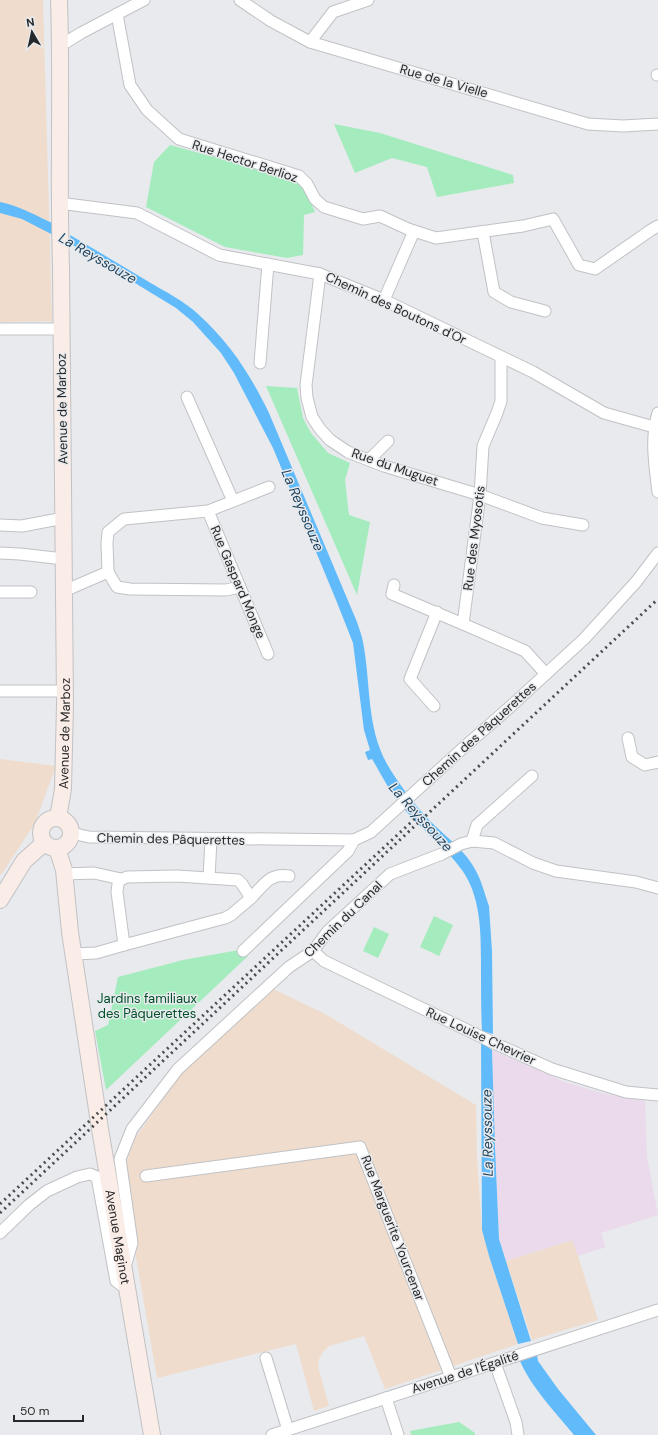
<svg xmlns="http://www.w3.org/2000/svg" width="658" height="1435" font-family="'DM Sans',sans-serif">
<rect width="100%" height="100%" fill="#e8eaed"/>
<g fill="#efdccc">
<polygon points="0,0 43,0 52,321 0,322"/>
<polygon points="0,759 56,766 35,823 1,875 0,874"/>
<polygon points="271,988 325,1014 476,1105 477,1158 482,1230 489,1256 518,1344 385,1389 364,1336 329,1346 323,1352 319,1359 318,1366 329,1406 314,1411 296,1344 157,1378 136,1257 125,1168 132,1142 181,1074"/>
<polygon points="573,1240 598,1320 532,1340 506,1261"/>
</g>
<polygon fill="#ebdaeb" points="492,1050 565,1082 605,1094 645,1101 647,1157 658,1215 601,1233 606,1247 578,1256 572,1240 506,1261 499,1239 495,1147"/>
<g fill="#a4ecbd">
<polygon points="334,124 380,133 513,175 514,183 437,197 427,167 392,158 355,173"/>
<path d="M 170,145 L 291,178 C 305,185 309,198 315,212 L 304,215 L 303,255 L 287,258 L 225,247 L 146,207 L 154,162 Z"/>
<polygon points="266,386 297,388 303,418 311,433 328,453 350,463 345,480 349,515 370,522 357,595"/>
<polygon points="434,916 453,925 439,956 420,947"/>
<polygon points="374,927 389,934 378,958 363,951"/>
<polygon points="239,950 243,951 248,956 106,1090 95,1031 108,1025 118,977 183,960"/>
<polygon points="459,1422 475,1433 475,1435 411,1435 410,1431"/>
</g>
<g fill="#61bbfa">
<path d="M 0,202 C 20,206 37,216 56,225 L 57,237 L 22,219 L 0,213 Z"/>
<path d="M 70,235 C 97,251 123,266 149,282 C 166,292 184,301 198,314 C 230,343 250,374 269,413 L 357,622 C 359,629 362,635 363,642 C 371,683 366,726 387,764 C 398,783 414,804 429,820 C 445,836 466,851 476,871 C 482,882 485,895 489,906 L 492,951 L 493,1034 L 482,1031 C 481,1011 481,990 481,970 C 481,937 482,898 462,870 C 444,845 418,827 399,803 C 389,790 381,774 372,759 L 368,760 L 365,752 L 370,750 L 364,730 L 353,643 L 336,600 L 273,448 L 234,373 L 221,353 L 193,322 L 176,308 L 71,244 Z"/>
<polygon points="481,1042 492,1050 495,1147 499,1239 531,1341 518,1344 489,1256 482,1230"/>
<path d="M 537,1355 L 538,1361 L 558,1389 L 596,1435 L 574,1435 C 556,1413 531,1387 520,1361 Z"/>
</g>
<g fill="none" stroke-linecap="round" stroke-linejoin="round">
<defs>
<g id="street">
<polyline points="240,0 271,21 310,42 588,124 623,126 658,124"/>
<polyline points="117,14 130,85 147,110 179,139 299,176 307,184 315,199 324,207 363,219 380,216 408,229 436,238 523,226 553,219 579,265 595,269 651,230 658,226"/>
<polyline points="310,42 333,12 368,0"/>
<polyline points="60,46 81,33 144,0"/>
<polyline points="657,75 658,75"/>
<polyline points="59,203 137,213 219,255 320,274 384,300 533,372 604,413 654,427"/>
<polyline points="483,232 494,292 511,302 545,311"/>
<polyline points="320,274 306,385 307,398 312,417 320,429 330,440 348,452 384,466 480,495 542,518 583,525"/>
<polyline points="384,300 414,231"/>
<polyline points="0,329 61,329"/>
<polyline points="501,357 501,401 497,413 483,446 480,495 463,624 525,651 546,674"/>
<polyline points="260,363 268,264"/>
<polyline points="187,397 233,501"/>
<path d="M 658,413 C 650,439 655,466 658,492"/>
<polyline points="369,460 388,441"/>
<polyline points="208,511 268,654"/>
<polyline points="0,525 22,526 64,518"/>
<polyline points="0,553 20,554 64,559"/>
<polyline points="108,572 107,543 108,532 124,519 208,511 269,487"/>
<polyline points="394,585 392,594 463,624"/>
<polyline points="64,591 108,572 117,587 130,589 226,590 240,587"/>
<polyline points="0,592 31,592"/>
<polyline points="0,691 65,691"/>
<polyline points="434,706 410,679 437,612"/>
<polyline points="628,738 632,757 645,765 658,762"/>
<polyline points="71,833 89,837 354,840 371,832 462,749 510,707 584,639 636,582 658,553"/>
<polyline points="472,841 477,825 532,776"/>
<polyline points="64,874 94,873 121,879"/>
<polygon points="177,876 238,880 242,884 251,898 231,915 225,918 124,945 117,892 118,884 120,880 127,877"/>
<polyline points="209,878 211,839"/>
<path d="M 251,898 C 264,885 269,873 289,876"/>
<polyline points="243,951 348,851 354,840"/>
<polyline points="313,951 324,961 496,1044 552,1069 626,1092 658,1095"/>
<polyline points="73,954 96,953 124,945"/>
<polyline points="146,1176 360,1147 451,1377"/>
<polyline points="0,1233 29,1205 47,1191 77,1177 90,1174 97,1177 116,1281 128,1290"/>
<polyline points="125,1267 132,1243 120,1159 132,1129 178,1069 289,967 313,951 328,931 390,874 442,854 461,844 472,841 494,843 533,863 556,871 636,882 658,888"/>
<polyline points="266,1358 288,1430"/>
<polyline points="495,1363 516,1422 518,1435"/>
<polyline points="386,1398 398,1435"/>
<polyline points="272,1435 658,1310"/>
</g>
<g id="secondary">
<circle cx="56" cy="833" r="15"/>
<path id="s1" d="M 58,818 L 63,789 L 65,704 L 61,267 C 58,178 62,89 59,0"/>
<path id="s2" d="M 57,848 L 64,870 L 70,932 L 100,1129 L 152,1435"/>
<polyline points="0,900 24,861 44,843"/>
</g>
</defs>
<use href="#street" stroke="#c0c2c5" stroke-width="13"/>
<use href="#secondary" stroke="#c0c2c5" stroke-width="18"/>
<use href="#street" stroke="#fff" stroke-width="11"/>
<use href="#secondary" stroke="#faece6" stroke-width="16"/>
<g stroke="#4b4c4e" stroke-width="3" stroke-dasharray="2 4" stroke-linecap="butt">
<polyline points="0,1204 421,813"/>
<polyline points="0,1213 658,599"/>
</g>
</g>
<g text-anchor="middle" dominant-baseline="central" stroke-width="3" stroke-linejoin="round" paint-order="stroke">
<g font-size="13" fill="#272829" stroke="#e8eaed">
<text transform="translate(444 81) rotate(16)">Rue de la Vielle</text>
<text transform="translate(245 161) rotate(18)">Rue Hector Berlioz</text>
<text transform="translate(396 308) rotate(25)">Chemin des Boutons d'Or</text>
<text transform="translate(62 409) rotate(-91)">Avenue de Marboz</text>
<text transform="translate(395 467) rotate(19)">Rue du Muguet</text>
<text transform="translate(474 538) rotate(-83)">Rue des Myosotis</text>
<text transform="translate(238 582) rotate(67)">Rue Gaspard Monge</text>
<text stroke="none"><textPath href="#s1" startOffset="85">Avenue de Marboz</textPath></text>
<text transform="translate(479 734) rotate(-42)">Chemin des Pâquerettes</text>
<text transform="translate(171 839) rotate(1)">Chemin des Pâquerettes</text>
<text transform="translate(343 919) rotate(-44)">Chemin du Canal</text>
<text transform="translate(481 1036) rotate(25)">Rue Louise Chevrier</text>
<text transform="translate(393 1228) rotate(69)">Rue Marguerite Yourcenar</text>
<text stroke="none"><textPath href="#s2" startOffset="394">Avenue Maginot</textPath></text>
<text transform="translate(465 1372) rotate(-18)">Avenue de l'Égalité</text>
</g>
<g font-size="13" fill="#004f2a" stroke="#e8eaed">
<text x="147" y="998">Jardins familiaux<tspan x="147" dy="15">des Pâquerettes</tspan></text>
</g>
<g font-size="14" font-style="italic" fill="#204560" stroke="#e8eaed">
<text transform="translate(98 258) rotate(30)">La Reyssouze</text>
<text transform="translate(303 510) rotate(67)">La Reyssouze</text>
<text transform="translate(421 817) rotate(48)">La Reyssouze</text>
<text transform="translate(487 1133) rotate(-91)">La Reyssouze</text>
</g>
</g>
<g transform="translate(32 32) rotate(351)" stroke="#e8eaed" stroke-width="3" paint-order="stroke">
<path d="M0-3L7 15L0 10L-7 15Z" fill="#272829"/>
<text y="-6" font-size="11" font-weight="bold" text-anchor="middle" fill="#272829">N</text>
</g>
<path d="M14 1415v6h69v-6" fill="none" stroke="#272829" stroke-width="2"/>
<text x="20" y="1415" font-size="12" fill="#272829" stroke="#e8eaed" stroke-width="3" paint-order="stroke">50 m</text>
</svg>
